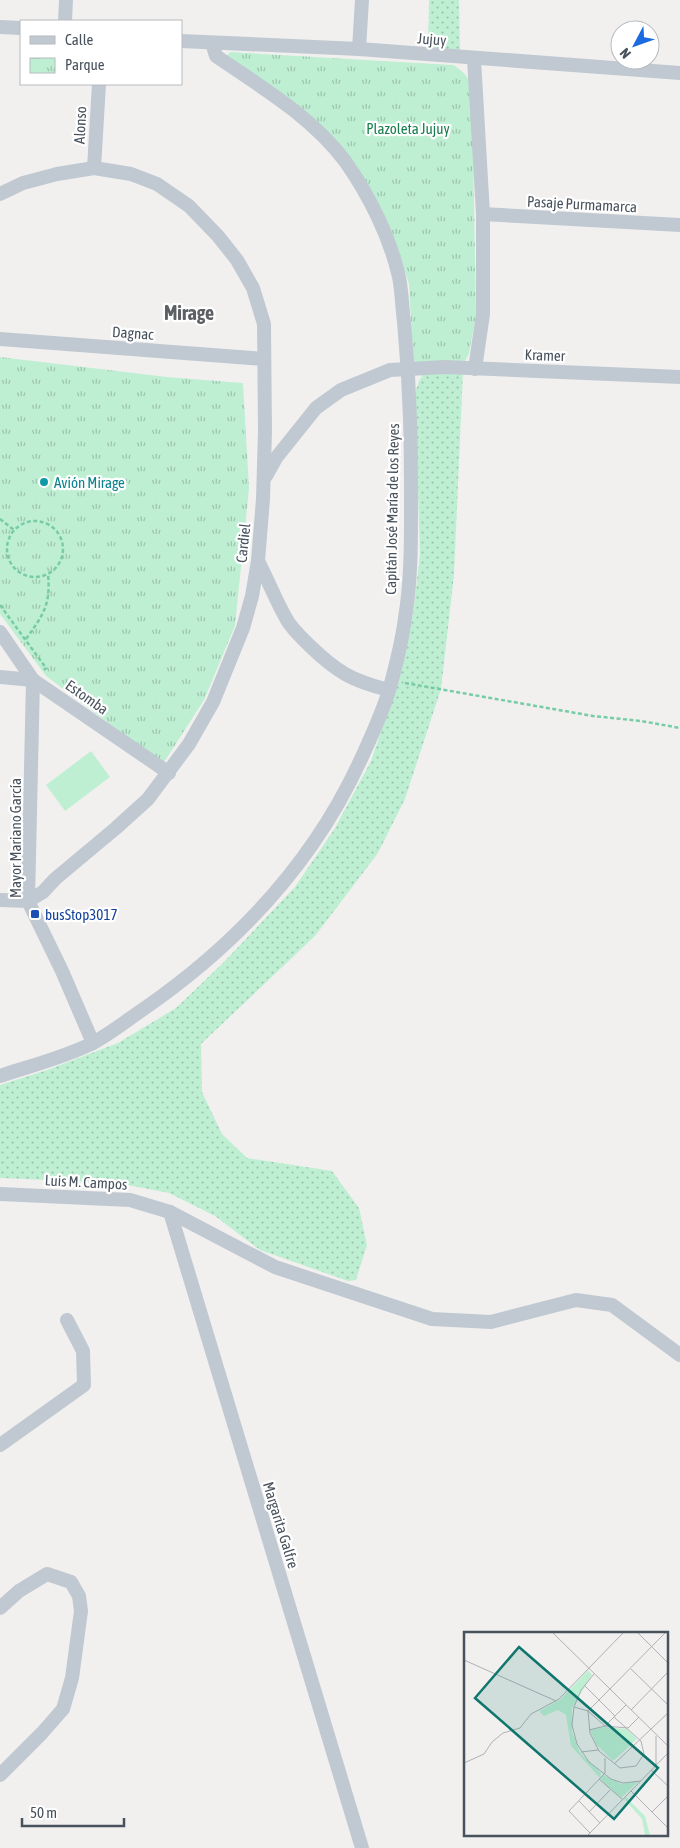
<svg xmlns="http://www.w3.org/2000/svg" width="680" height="1848" font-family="'Asap Condensed',sans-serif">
<defs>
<pattern id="grass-dots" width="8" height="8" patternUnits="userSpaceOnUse" patternTransform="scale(1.25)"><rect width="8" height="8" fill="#bfefd3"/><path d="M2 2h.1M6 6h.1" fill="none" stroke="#9dc4ae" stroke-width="1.8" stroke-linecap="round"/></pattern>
<pattern id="park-tufts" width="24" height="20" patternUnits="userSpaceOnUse" patternTransform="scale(1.25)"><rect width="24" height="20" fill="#bfefd3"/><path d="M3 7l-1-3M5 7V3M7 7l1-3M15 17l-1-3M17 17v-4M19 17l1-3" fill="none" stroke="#9dc4ae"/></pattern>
</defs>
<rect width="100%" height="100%" fill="#f2f0ef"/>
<g fill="url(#grass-dots)">
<polygon points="429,0 459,0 460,50 428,48"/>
<polygon points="463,371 454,575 441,689 405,799 378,853 315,936 201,1044 202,1092 222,1134 247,1158 332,1171 359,1208 367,1245 356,1280 348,1281 260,1250 215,1216 169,1193 117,1183 0,1178 0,1085 47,1070 118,1043 176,1008 223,963 295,887 335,828 371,761 396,687 413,614 420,555 415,393 419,381 424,373"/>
</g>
<g fill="url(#park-tufts)">
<path d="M 230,52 L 453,65 C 465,72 470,78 472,91 L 476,315 L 469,354 L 465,361 L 416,364 L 413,358 L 409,284 L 397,247 L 359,171 L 227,56 Z"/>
<polygon points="0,357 167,377 243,383 249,488 235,626 204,700 163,764 46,676 0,614"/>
</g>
<polygon fill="#bfefd3" points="91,751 110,777 65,811 46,785"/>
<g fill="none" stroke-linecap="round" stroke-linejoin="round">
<g stroke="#77cca6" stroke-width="2.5" stroke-dasharray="4 2.5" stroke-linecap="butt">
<polyline points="0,519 14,530"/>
<circle cx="35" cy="549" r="28"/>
<polyline points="0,605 46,668 44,670"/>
<path d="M 26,639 C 43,615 51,605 48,574"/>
<polyline points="405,683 593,716 641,721 680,728"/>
</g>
<g stroke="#c0c9d1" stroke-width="14">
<polyline points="65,21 66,0"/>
<polyline points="0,27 21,28"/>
<polyline points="181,41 359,49 680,73"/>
<polyline points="359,49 362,0"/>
<polyline points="474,59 483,214 483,314 475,369"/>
<polyline points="94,168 99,84"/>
<polyline points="0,194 23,183 57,174 94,168 131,174 157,184 189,206 218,236 237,260 253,288 264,324 265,431 263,499 258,561 252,596 243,628 213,702 189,744 148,799 116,828 55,879 43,892 28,901 0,900"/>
<polyline points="483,214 680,225"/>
<polyline points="0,339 264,359"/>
<polyline points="266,476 276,458 316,408 341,390 390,370 445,367 680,377"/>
<path d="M 258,561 C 268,580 276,601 287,620 C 292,629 302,638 310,646 C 337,672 352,681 389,690"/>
<polyline points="0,632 33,680 169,773"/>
<polyline points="0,677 33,680"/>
<polyline points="33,680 28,901 62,971 93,1043"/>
<path d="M 0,1076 C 30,1066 62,1058 91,1044 C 110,1034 127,1020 145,1008 C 237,944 314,862 361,759 C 372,735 383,712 390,687 C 396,665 402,641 405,618 C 411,582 411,545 411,509 C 411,479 411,448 410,419 C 409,386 407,354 404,322 C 402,307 402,292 399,277 C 390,237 369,195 345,161 C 311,116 261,87 216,56 L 212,43"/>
<polyline points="0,1194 130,1200 170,1212 275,1267 432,1319 491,1322 576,1300 612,1305 680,1355"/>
<polyline points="170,1212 362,1848"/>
<polyline points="0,1445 84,1385 83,1351 67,1320"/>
<polyline points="0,1608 19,1591 47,1574 71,1582 79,1596 81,1611 72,1678 63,1709 42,1733 0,1775"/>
</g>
</g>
<circle fill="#0f9aa8" stroke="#fff" stroke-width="2" cx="44" cy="482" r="5"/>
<rect fill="#1a4fb4" stroke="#fff" stroke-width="2" x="30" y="909" width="10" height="10" rx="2.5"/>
<g text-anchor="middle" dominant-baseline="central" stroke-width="4.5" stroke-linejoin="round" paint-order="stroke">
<g font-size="15" fill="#48525d" stroke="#fff">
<text transform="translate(432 39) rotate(5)">Jujuy</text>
<text transform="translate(80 125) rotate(-87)">Alonso</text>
<text transform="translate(582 204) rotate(3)">Pasaje Purmamarca</text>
<text transform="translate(133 333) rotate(4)">Dagnac</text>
<text transform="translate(545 355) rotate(2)">Kramer</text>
<text transform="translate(392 509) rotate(-89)">Capitán José María de los Reyes</text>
<text transform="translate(243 543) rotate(-84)">Cardiel</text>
<text transform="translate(87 697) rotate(35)">Estomba</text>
<text transform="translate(15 838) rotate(-90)">Mayor Mariano García</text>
<text transform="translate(86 1182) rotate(3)">Luis M. Campos</text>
<text transform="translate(281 1525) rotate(73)">Margarita Galfre</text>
</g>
<g font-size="15" fill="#197e4f" stroke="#fff">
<text x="408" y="128">Plazoleta Jujuy</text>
</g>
<g font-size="15" fill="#0d838f" stroke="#fff" text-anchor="start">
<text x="54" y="482">Avión Mirage</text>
</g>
<g font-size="15" fill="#164399" stroke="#fff" text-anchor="start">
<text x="45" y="914">busStop3017</text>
</g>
<g font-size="20" font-weight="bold" fill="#5c5f64" stroke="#fff">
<text x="189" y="312">Mirage</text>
</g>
</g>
<g transform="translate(464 1632)">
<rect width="204" height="204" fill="#f2f0ef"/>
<path d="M 124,38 L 128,43 L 108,76 L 108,100 L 116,121 L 137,141 L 136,146 L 107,114 L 102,83 L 94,78 L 80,84 L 75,79 L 97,67 ZM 162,165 L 181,184 L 186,203 L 181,203 L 178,187 L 160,167 Z" fill="#bfefd3"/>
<path d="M 140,95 L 163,97 L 173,107 L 149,129 L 132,112 L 126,98 ZM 139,143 L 158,152 L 175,149 L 157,166 L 136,147 Z" fill="#bfefd3"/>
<path fill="none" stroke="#aeb1b5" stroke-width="1" d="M 88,0 L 204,114M 173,0 L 204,31M 0,28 L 92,69M 125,36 L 160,0M 167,37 L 204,73M 130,42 L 117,58 L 110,75 L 108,93 L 113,112 L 125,130 L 147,147 L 159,151 L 177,149M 120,53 L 150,83 L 151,86 L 177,109 L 180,122 L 172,134 L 156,136 L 135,119 L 126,101 L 124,79 L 135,68 L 202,0M 110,75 L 124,79 L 141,94M 167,78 L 204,40M 141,94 L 162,73M 125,98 L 141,94 L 164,96 L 175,85M 192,104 L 192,133M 117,120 L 134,118M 0,131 L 20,122 L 28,110 L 39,101 L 56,96 L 67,82 L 95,67 L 125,36M 150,132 L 204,81M 187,138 L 204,154M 135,147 L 159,168M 167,159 L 204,196M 115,169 L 136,191M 125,180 L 146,158M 188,180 L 204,164M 126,201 L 105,179 L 141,141 L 141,126M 124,203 L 204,121"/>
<path fill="#0f766e" fill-opacity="0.15" stroke="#0f766e" stroke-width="2.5" d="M 55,15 L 194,136 L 150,187 L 11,66 Z"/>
<rect width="204" height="204" fill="none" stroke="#48525d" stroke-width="2.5"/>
</g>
<rect x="20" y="20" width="162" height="65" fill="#ffffff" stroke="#b6babe"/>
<rect x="30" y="36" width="25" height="8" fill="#c0c9d1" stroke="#b6babe"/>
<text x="65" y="45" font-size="15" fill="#48525d">Calle</text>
<rect x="30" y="58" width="25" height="15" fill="url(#park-tufts)" stroke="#b6babe"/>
<text x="65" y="70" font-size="15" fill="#48525d">Parque</text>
<g transform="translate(635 45) rotate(229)"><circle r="24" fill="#ffffff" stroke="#b6babe"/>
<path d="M0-4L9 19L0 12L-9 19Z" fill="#1c6adf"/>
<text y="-8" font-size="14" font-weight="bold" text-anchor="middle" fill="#48525d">N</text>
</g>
<path d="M22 1818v8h102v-8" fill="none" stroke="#48525d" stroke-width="2.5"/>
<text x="30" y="1818" font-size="15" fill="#48525d" stroke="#ffffff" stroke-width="4" paint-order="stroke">50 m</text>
</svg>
